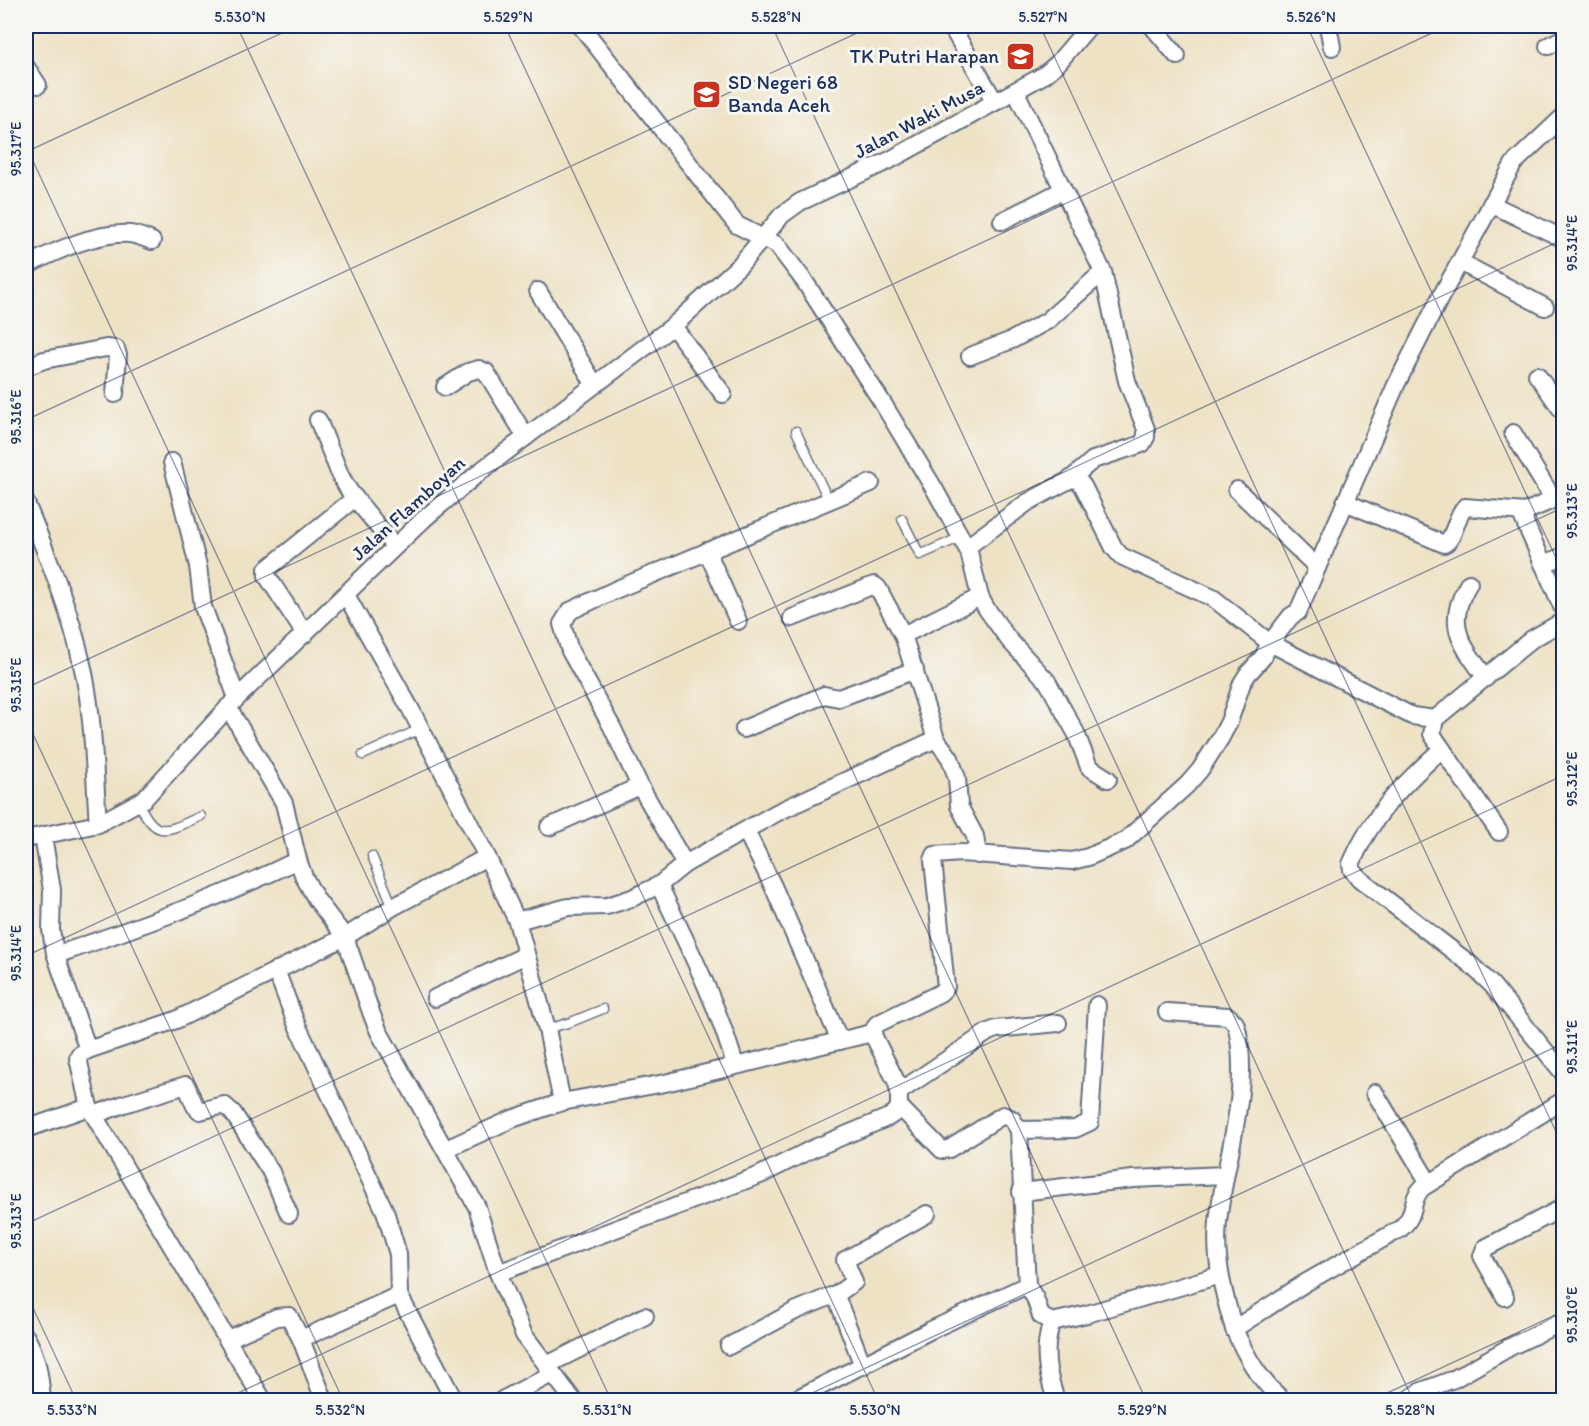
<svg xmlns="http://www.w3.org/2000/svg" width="1589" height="1426" font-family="Itim,sans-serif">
<rect width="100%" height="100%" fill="#f6f6f2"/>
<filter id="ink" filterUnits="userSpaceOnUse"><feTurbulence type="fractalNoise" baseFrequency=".0167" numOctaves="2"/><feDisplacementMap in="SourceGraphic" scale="12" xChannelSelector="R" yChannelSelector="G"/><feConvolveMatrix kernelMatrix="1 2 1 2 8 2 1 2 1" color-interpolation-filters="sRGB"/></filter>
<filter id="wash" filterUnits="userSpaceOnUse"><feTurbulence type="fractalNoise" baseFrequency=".008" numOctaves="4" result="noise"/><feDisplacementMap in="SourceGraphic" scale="24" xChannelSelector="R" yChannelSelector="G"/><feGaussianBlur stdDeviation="1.35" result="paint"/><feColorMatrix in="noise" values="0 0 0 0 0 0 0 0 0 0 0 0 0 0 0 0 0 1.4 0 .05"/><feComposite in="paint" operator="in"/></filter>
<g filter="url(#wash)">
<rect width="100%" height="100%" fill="#eee2c5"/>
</g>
<g filter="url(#ink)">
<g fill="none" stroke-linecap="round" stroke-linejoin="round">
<defs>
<g id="lane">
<polyline points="796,431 829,501"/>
<polyline points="902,519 920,555 961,537"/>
<polyline points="363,755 420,729"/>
<path d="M 139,803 C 156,842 169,830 201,816"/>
<polyline points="372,856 393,907"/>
<polyline points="547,1029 571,1022 603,1009"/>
</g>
<g id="street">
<polyline points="581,26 737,225 777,245 805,282 882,402 935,490 969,552 980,597 986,608 1009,640 1047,681 1076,733 1089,767 1108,779"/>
<polyline points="951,26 995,102"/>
<polyline points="1152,26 1177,56"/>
<polyline points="1328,26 1332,47"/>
<polyline points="1548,46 1564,38"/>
<polyline points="26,67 38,85"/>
<polyline points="1491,204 1564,239"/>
<polyline points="1002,221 1063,190"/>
<polyline points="1460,262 1545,307"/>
<path d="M 26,266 C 55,251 96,232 130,234 C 137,235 145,238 152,241"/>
<polyline points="538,291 595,385"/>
<polyline points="673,326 723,394"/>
<polyline points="970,356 1012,340 1047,321 1103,272 1016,92"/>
<polyline points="26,367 44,360 106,348 116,349 118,355 115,394"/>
<polyline points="1537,375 1564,413"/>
<polyline points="445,387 468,372 479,369 486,372 526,437"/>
<polyline points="318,420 341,477 350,492 394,546"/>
<polyline points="1513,433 1553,499"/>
<polyline points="172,462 198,566 203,607 237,698"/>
<polyline points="1071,479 1078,480 1083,486 1114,548 1121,556 1213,598 1270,643 1412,716 1435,719"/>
<polyline points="1237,490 1317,567"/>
<polyline points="1564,495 1527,511 1523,518 1564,611"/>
<path d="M 1345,502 L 1444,544 C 1455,539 1455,517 1465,507 L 1525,512"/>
<path d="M 26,503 C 47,555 70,609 82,664 C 94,716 94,771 98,824"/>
<polyline points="967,547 1028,502 1071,479 1093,460 1142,444 1146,437 1146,429 1127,381 1103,272"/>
<polyline points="707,551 738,621"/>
<polyline points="1543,564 1564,556"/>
<path d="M 1469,583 C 1444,624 1461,644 1486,678"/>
<polyline points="346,595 410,708 487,857 517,921 547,1029 562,1102"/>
<polyline points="792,618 874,585 878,588 903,635"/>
<polyline points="305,634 267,576 267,569 355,498"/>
<polyline points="228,707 284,803 298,860 304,877 316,899 345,937 372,1015 379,1032 477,1207 498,1273 524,1335 573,1400"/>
<polyline points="744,729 824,695 839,698 915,670"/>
<path d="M 1442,749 C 1403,784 1372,815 1351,864 L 1352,870 L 1360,879 L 1470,964 L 1492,985 L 1564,1074"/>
<polyline points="549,827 640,786"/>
<polyline points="746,831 773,886 840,1041"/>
<polyline points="1499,832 1436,740 1432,734 1435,719 1532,639 1560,623 1564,618"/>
<polyline points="43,836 52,890 51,930 55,953 88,1050 79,1055 78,1058 89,1107 263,1400"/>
<polyline points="26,839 98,824 144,799 237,698 425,518 482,470 673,326 740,265 782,215 800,202 890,160 1044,75 1057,64 1089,26"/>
<polyline points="978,855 975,836 959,806 957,778 950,758 936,739 903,635 980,597"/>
<polyline points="685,864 640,786 612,727 570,651 562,624 570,611 615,590 871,483"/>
<path d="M 659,885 C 687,944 717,1002 735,1065"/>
<polyline points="517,921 568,907 607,906 632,898 659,885 685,864 778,812 936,739"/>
<path d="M 56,955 C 138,927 220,898 298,860"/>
<polyline points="276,970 296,1023 385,1211 398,1254 399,1295 454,1400"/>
<polyline points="435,998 526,955"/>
<polyline points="1097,1005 1090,1122 1075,1129 1019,1130 1027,1285 1035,1298 1041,1316 1052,1322 1087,1314 1220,1275"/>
<path d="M 1167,1012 L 1228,1016 L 1235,1023 L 1237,1028 C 1251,1093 1225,1157 1218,1222 C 1214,1259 1224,1295 1234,1329 L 1305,1283 L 1400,1229 C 1418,1214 1409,1201 1422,1188 L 1564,1100"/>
<polyline points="872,1033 877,1024 940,993 946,987 933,860 935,855 961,853 1072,861 1088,857 1125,841 1187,785 1200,770 1220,739 1229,722 1242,683 1247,675 1263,657 1270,643 1291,616 1298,612 1396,385 1440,298 1514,163 1564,116"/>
<polyline points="88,1050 176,1020 345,937 393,907 487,857"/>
<polyline points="899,1092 988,1032 996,1029 1058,1023"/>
<polyline points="1375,1093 1429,1183"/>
<polyline points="899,1106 942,1150 949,1149 1003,1115 1012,1119 1019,1130"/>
<polyline points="94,1115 124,1104 186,1085 195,1106 200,1111 224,1105 233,1113 271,1172 289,1214"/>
<polyline points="26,1129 89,1107"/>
<polyline points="446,1149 512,1119 562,1102 665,1083 872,1033 897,1083 899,1092 899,1106 896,1112 889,1117 812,1149 760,1175 498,1273"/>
<polyline points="1021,1192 1133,1179 1225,1175"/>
<polyline points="833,1297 854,1282 845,1260 927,1214"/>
<polyline points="1505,1297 1482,1256 1485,1248 1564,1207"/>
<path d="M 1052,1322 C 1042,1350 1047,1373 1056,1400"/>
<path d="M 1234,1329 C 1246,1356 1260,1382 1283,1400"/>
<path d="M 26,1337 C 38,1358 40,1377 42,1400"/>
<polyline points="228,1339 277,1317 289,1316 301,1339 324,1400"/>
<polyline points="301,1339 399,1295"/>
<polyline points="729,1346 795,1311 831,1296 838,1301 863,1366"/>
<polyline points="547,1365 645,1316"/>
<polyline points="502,1400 552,1374"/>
<polyline points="794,1400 931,1330 1027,1285"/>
<polyline points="1408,1400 1419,1392 1454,1379 1510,1347 1564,1321"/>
</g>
</defs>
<use href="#lane" stroke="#656e82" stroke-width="11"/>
<use href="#street" stroke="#656e82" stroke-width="20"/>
<use href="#lane" stroke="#fff" stroke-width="8"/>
<use href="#street" stroke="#fff" stroke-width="16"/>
</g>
</g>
<path fill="none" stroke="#1b2f5e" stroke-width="1.5" stroke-opacity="0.45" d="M 237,26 L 878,1400M 505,26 L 1146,1400M 772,26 L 1413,1400M 1040,26 L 1564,1149M 1307,26 L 1564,575M 26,146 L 611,1400M 26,152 L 297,26M 26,420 L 872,26M 26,688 L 1447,26M 26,719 L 343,1400M 26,956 L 1564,239M 26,1224 L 1564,507M 26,1293 L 76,1400M 223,1400 L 1564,775M 797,1400 L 1564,1043M 1372,1400 L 1564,1311"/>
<defs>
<symbol id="school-square" viewBox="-11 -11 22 22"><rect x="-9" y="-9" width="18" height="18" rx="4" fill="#c8321e" stroke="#f6f6f2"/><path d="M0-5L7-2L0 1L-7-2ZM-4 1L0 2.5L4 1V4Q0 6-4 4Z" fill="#fff"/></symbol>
</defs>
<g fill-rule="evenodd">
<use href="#school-square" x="1004" y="40" width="33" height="33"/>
<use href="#school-square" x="690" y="78" width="33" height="33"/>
</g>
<g text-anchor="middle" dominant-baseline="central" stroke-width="6" stroke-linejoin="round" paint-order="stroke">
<g font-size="20" fill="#1b2f5e" stroke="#f6f6f2" text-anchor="end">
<text x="999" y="56">TK Putri Harapan</text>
<text x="728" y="82" text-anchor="start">SD Negeri 68<tspan x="728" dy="23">Banda Aceh</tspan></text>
</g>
<g font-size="20" fill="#1b2f5e" stroke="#f6f6f2">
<text transform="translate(919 119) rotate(-28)">Jalan Waki Musa</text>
<text transform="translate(408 508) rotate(-42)">Jalan Flamboyan</text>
</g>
</g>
<rect width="1589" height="1426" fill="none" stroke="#f6f6f2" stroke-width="66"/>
<rect x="33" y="33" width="1523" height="1360" fill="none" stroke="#1b2f5e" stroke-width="2"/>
<g font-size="15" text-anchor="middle" fill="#1b2f5e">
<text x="240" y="22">5.530°N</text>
<text x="508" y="22">5.529°N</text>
<text x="776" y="22">5.528°N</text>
<text x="1043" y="22">5.527°N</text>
<text x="1311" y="22">5.526°N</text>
<text transform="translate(16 149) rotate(-90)" y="5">95.317°E</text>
<text transform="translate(1572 243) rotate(-90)" y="5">95.314°E</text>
<text transform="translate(16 417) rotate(-90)" y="5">95.316°E</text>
<text transform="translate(1572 511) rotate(-90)" y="5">95.313°E</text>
<text transform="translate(16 685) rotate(-90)" y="5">95.315°E</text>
<text transform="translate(1572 779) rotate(-90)" y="5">95.312°E</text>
<text transform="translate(16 953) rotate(-90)" y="5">95.314°E</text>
<text transform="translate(1572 1047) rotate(-90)" y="5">95.311°E</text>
<text transform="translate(16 1221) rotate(-90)" y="5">95.313°E</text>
<text transform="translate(1572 1315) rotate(-90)" y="5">95.310°E</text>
<text x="72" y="1415">5.533°N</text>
<text x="340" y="1415">5.532°N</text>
<text x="607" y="1415">5.531°N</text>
<text x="875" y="1415">5.530°N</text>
<text x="1142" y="1415">5.529°N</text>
<text x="1410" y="1415">5.528°N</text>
</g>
</svg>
